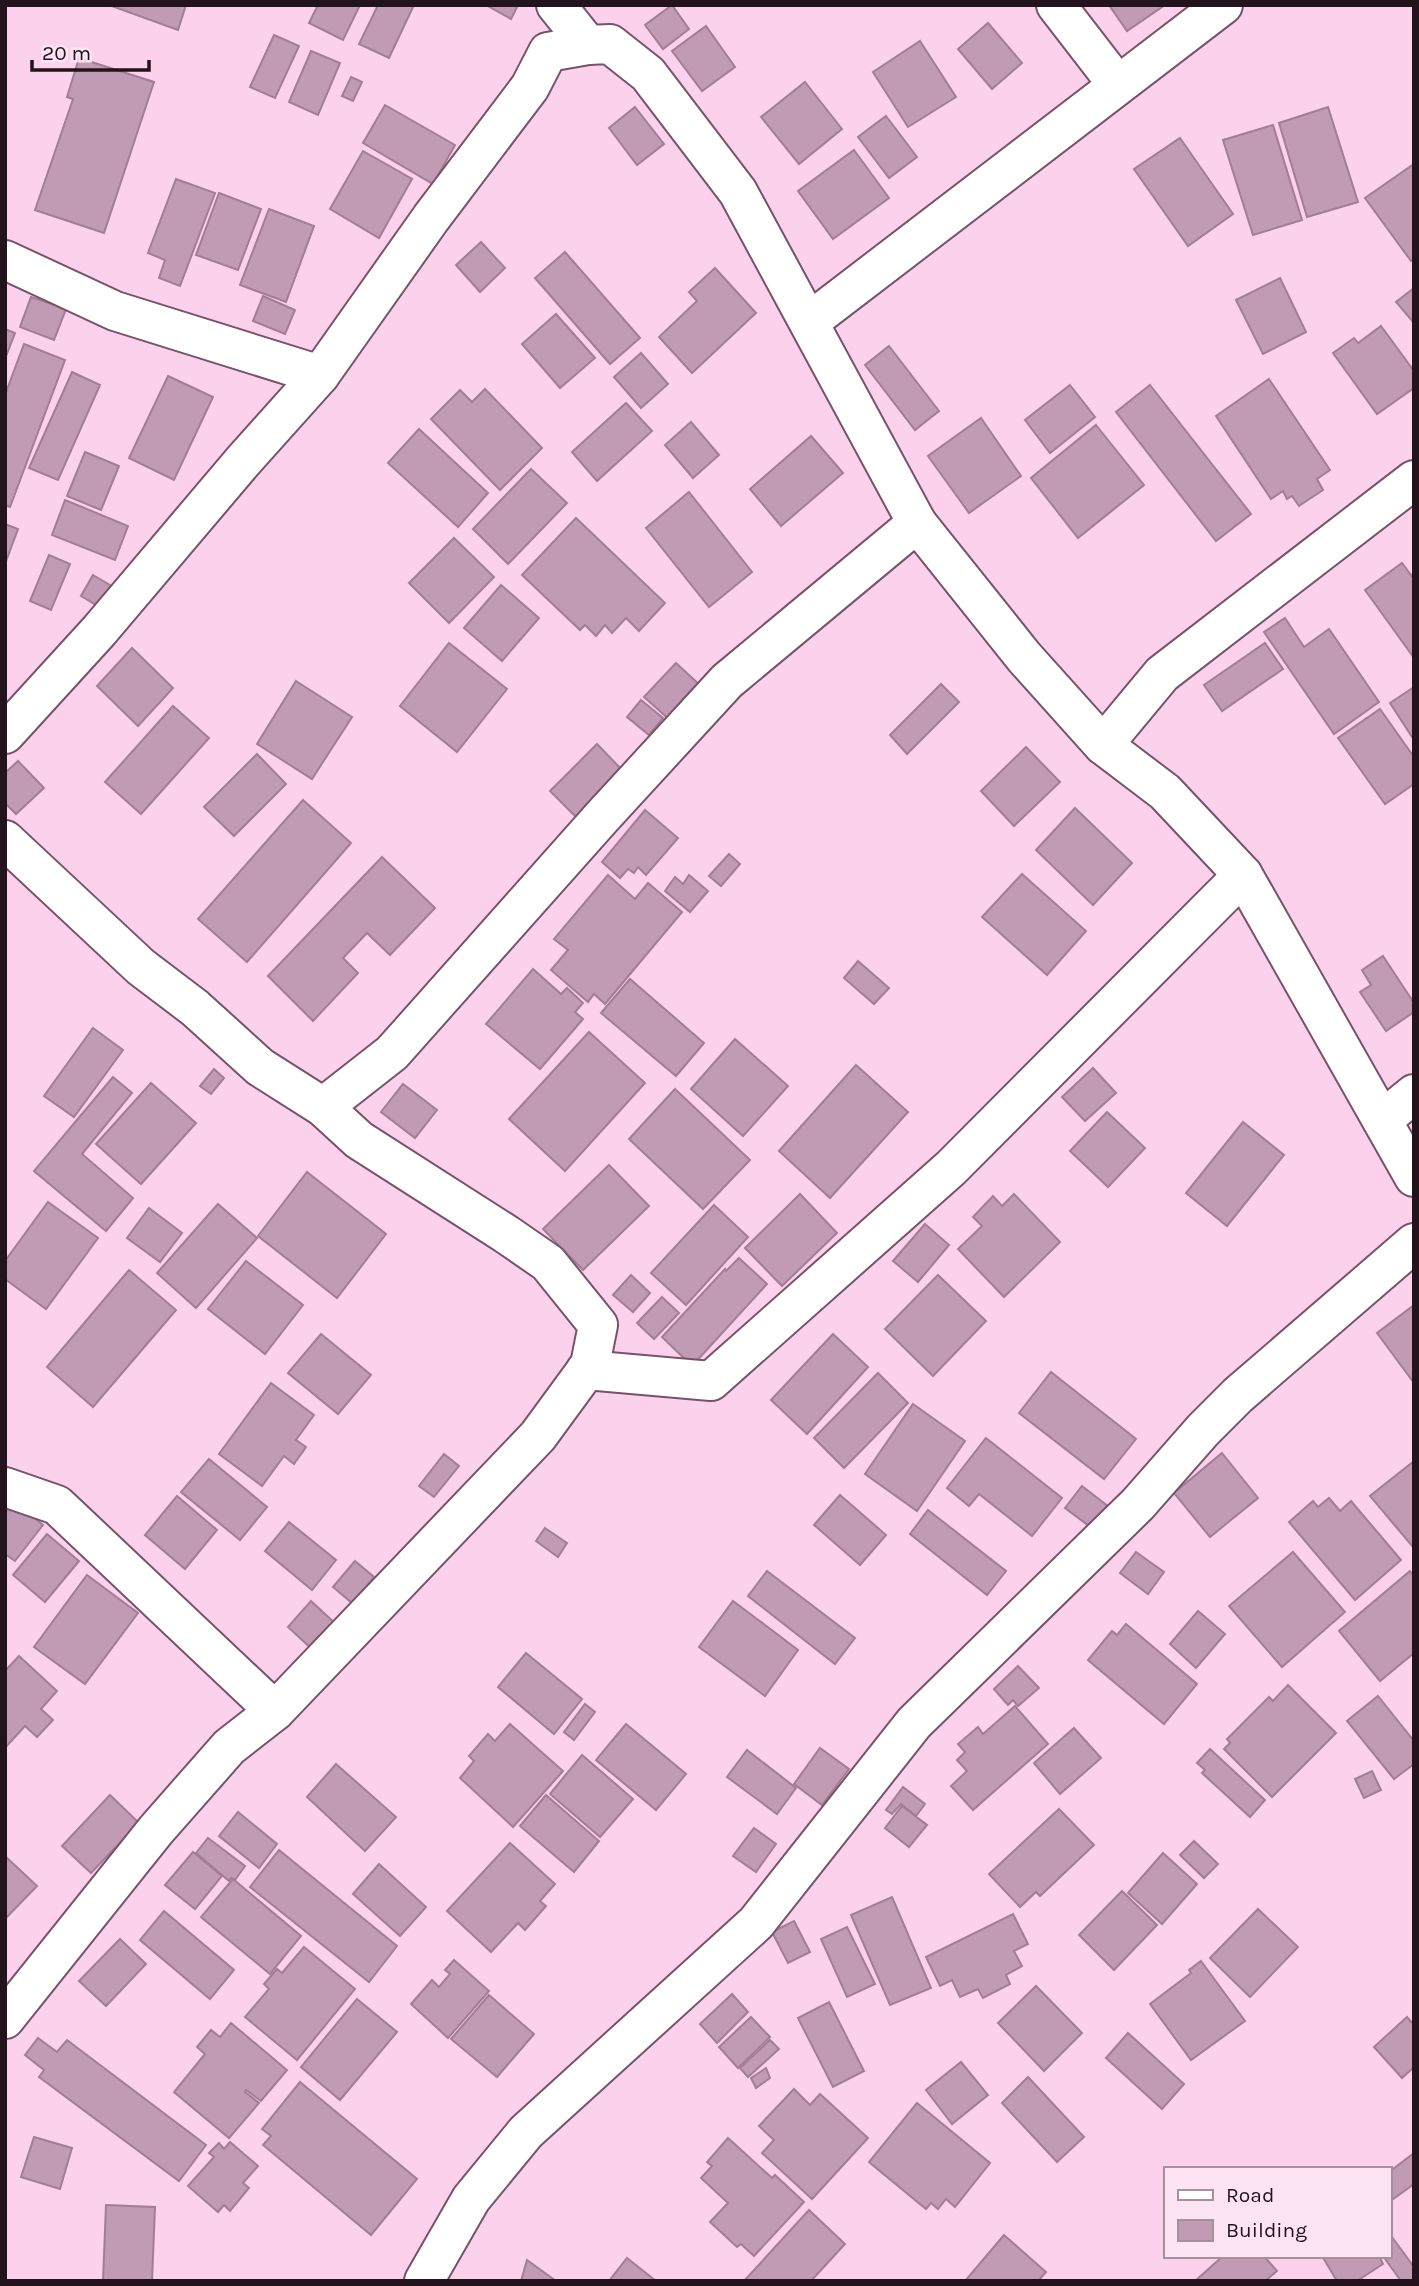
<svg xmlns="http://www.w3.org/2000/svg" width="1419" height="2286" font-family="Karla,sans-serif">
<rect width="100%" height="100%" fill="#fbd1ec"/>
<g fill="#c19ab4" stroke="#a37d96" stroke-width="2">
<polygon points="109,5 186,5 178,30"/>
<polygon points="318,5 360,5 343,40 309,23"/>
<polygon points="378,5 414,5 389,58 359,44"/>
<polygon points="486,5 518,5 511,19"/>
<polygon points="672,5 689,29 663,49 645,25"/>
<polygon points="1109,5 1165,5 1127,31"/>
<polygon points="988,23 1022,63 992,89 958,49"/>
<polygon points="706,26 735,67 702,91 672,51"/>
<polygon points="274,35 299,46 275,98 250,87"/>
<polygon points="920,41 956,97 908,127 873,72"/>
<polygon points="311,51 340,63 318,115 289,102"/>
<polygon points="79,58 154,82 104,233 35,210 73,99 67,97"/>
<polygon points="351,77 362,82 353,101 342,96"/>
<polygon points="805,82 842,129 799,164 761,117"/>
<polygon points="385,105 455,145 433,184 363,143"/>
<polygon points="635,107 664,144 637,165 609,128"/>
<polygon points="1328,107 1358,202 1307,217 1279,123"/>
<polygon points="886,116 917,157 889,178 858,137"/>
<polygon points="1273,125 1302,220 1253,235 1223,140"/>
<polygon points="1180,138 1233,214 1188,246 1134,169"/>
<polygon points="854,150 889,198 833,239 798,191"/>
<polygon points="363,151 412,179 379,238 330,209"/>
<polygon points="1414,164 1414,259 1411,261 1365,198"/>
<polygon points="176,179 215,193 180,286 159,278 165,260 148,253"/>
<polygon points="219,193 261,209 238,270 196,255"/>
<polygon points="269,209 314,226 286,302 240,285"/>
<polygon points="481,242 505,268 480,292 456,265"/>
<polygon points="565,252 640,338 610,364 535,278"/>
<polygon points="715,268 756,313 692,373 659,337 697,301 689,292"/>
<polygon points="1280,278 1306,332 1263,354 1236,300"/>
<polygon points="1414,288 1414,323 1396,302"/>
<polygon points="263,296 295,310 285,334 253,321"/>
<polygon points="31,297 66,309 54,340 20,327"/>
<polygon points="556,314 595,358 560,388 522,344"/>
<polygon points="1381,326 1414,371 1414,388 1377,414 1333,353 1354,338 1358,343"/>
<polygon points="5,329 15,333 5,359"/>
<polygon points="24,344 65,360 10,507 5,505 5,395"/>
<polygon points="889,346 939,411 915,430 865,365"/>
<polygon points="641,353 668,384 641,408 614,377"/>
<polygon points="72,372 100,385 58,480 29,468"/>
<polygon points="168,376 213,397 174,480 129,458"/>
<polygon points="1269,379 1330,470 1317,479 1323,490 1299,506 1292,496 1287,499 1283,491 1271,499 1216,416"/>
<polygon points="1070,385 1095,417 1050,453 1025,420"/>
<polygon points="1150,385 1251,514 1216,541 1116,412"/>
<polygon points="485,389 542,448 500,490 431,419 460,390 472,402"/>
<polygon points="626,403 652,431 597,481 572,452"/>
<polygon points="981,418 1021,476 969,513 928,456"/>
<polygon points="691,422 719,455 693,478 665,445"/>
<polygon points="1096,425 1144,485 1078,538 1031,478"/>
<polygon points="419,429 488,493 458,527 388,463"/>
<polygon points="811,436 843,473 781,526 750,489"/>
<polygon points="85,452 119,466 101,510 67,496"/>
<polygon points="531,469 567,503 508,564 473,529"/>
<polygon points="689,492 752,572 709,607 646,528"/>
<polygon points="65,500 128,526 115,560 52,535"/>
<polygon points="576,518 665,603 639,631 626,618 612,633 605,625 596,636 585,625 580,630 522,575"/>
<polygon points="5,524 18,529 5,564"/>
<polygon points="454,538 494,577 449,623 409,583"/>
<polygon points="49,555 70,564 51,610 30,601"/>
<polygon points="1402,563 1414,579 1414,658 1365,590"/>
<polygon points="93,575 115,588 103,609 81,596"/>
<polygon points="501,585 539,618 502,661 464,628"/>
<polygon points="1285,618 1304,647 1329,629 1379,702 1334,734 1264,632"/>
<polygon points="449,643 507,689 457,752 400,706"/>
<polygon points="1265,643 1283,669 1222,711 1204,685"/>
<polygon points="132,648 173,688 138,726 97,686"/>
<polygon points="676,663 702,687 671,721 644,697"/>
<polygon points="296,681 352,717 312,779 257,744"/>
<polygon points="941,684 959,702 907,754 890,735"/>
<polygon points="1414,687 1414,740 1390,703"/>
<polygon points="641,700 663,718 649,735 627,717"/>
<polygon points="173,706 209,738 141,814 105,782"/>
<polygon points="1380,709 1414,757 1414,784 1385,804 1338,738"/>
<polygon points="597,744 624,772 577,818 550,791"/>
<polygon points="1026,747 1060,782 1014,826 981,791"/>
<polygon points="257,754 286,784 234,836 204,807"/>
<polygon points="18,761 44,788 16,814 5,803 5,773"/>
<polygon points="303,800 351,843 247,962 198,919"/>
<polygon points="1075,808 1132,863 1093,905 1036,850"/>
<polygon points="645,810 678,838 646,875 638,867 634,873 628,869 620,878 602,862"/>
<polygon points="729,854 740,864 721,886 709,876"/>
<polygon points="382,857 435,908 390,955 367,933 343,958 358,973 313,1021 268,976"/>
<polygon points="1022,874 1086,931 1047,975 982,917"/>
<polygon points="608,875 635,899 648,883 682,912 605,1004 594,994 588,1002 551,970 568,950 554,939"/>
<polygon points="689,875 708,891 690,912 665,891 675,877 683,884"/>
<polygon points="1383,956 1414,1003 1414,1012 1386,1031 1360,992 1371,985 1362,970"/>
<polygon points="858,961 889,988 874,1004 844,978"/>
<polygon points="533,969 561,994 567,988 583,1003 575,1012 583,1019 540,1069 486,1024"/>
<polygon points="630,979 704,1043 676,1076 601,1013"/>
<polygon points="93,1028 123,1050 74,1117 44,1096"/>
<polygon points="589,1032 645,1083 565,1171 509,1119"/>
<polygon points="735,1039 788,1086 743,1136 691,1089"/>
<polygon points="856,1065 908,1112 830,1198 779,1151"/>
<polygon points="1093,1068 1116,1093 1085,1121 1062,1097"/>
<polygon points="214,1069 224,1078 211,1094 200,1086"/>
<polygon points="113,1077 132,1093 82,1154 133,1198 106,1231 34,1171"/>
<polygon points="151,1083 196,1123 141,1184 96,1144"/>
<polygon points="403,1084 437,1110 415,1138 381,1112"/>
<polygon points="675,1089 750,1160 703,1209 629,1139"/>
<polygon points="1107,1112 1145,1148 1108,1187 1070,1151"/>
<polygon points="1243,1122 1284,1155 1227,1226 1186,1193"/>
<polygon points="609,1165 649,1206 583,1270 543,1229"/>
<polygon points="307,1172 386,1234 337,1298 258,1236"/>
<polygon points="800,1194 837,1233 782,1286 745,1248"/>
<polygon points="1014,1194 1060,1242 1004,1297 958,1249 982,1226 973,1217 993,1196 1002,1206"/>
<polygon points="48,1202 98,1238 46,1309 5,1279 5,1261"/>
<polygon points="218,1204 257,1238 196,1308 157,1273"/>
<polygon points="714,1205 748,1237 686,1305 651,1273"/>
<polygon points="149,1208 182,1233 160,1262 127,1238"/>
<polygon points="925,1224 949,1245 918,1282 893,1261"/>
<polygon points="739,1258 767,1284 692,1366 662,1337 725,1269 726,1271"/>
<polygon points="246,1261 303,1305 265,1354 208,1309"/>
<polygon points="129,1270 176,1310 93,1407 47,1367"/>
<polygon points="631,1275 650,1293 633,1312 613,1295"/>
<polygon points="938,1275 986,1321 933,1376 885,1329"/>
<polygon points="662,1297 679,1313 654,1339 637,1323"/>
<polygon points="1414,1305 1414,1383 1377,1333"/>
<polygon points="321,1334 371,1375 338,1414 288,1373"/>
<polygon points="833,1334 868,1367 807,1434 771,1400"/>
<polygon points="1051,1372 1136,1439 1104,1479 1019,1413"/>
<polygon points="878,1373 908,1403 844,1468 814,1438"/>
<polygon points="271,1383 314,1415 296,1440 306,1447 294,1464 284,1456 262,1486 219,1454"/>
<polygon points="913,1404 965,1441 917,1511 865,1474"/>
<polygon points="986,1438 1062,1498 1032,1536 979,1494 969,1506 947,1488"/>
<polygon points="1222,1453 1258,1498 1210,1537 1174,1493"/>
<polygon points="444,1454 459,1466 434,1497 419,1486"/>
<polygon points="209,1459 267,1507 240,1540 181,1492"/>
<polygon points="1414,1461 1414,1547 1413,1547 1370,1496"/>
<polygon points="1082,1486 1109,1507 1093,1529 1065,1508"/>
<polygon points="5,1495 43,1525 15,1561 5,1554"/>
<polygon points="840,1495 886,1535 860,1565 814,1525"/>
<polygon points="177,1496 217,1530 185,1569 145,1535"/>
<polygon points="1329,1498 1340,1511 1351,1501 1401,1560 1355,1600 1289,1522 1313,1501 1318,1507"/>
<polygon points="928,1510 1006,1571 987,1595 910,1534"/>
<polygon points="289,1522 336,1560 312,1590 265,1551"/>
<polygon points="545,1528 567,1543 558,1557 536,1541"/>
<polygon points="47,1534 79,1561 45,1602 13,1575"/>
<polygon points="1136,1552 1164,1572 1148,1594 1120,1573"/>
<polygon points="1293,1552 1345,1612 1282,1667 1229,1606"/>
<polygon points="355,1561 374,1577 353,1604 333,1587"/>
<polygon points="767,1571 855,1638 835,1664 748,1596"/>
<polygon points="1410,1571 1414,1576 1414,1653 1380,1681 1339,1631"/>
<polygon points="87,1575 138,1613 85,1684 34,1647"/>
<polygon points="311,1601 337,1625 314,1651 288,1627"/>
<polygon points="733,1601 798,1650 765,1696 699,1647"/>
<polygon points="1198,1611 1225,1634 1196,1668 1170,1644"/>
<polygon points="1126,1624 1197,1684 1164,1724 1088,1660 1112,1631 1117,1635"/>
<polygon points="526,1653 582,1699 554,1734 498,1687"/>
<polygon points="19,1656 57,1691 41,1709 53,1720 37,1737 25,1726 5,1748 5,1671"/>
<polygon points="1018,1666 1039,1688 1018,1706 1013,1700 1008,1705 994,1689"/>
<polygon points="1288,1685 1336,1733 1272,1797 1224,1749 1230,1743 1227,1739 1269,1697 1273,1701"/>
<polygon points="1378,1696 1414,1741 1414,1764 1394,1779 1347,1721"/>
<polygon points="585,1704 595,1712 574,1740 564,1732"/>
<polygon points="1015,1706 1048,1744 973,1810 951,1786 967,1771 957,1760 965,1752 958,1744 978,1727 983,1734"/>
<polygon points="510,1724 563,1771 513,1827 460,1778 474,1761 469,1756 488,1734 495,1741"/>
<polygon points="626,1724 686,1774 656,1810 596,1760"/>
<polygon points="1074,1728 1101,1758 1060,1794 1034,1763"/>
<polygon points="820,1748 849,1769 822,1805 794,1784"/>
<polygon points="1210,1749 1265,1800 1250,1817 1202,1773 1205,1770 1197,1763"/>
<polygon points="747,1750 796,1788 777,1814 727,1777"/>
<polygon points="582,1755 633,1799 600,1837 550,1794"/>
<polygon points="336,1764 396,1817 365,1851 307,1797"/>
<polygon points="1372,1771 1381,1790 1364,1798 1355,1779"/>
<polygon points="903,1787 925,1804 916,1816 901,1804 892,1814 886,1810"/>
<polygon points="110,1795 139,1823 91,1873 62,1846"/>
<polygon points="546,1795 599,1841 574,1872 520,1826"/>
<polygon points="902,1806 927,1825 909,1847 885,1828"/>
<polygon points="1059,1809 1094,1845 1040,1896 1036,1892 1020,1907 989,1874"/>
<polygon points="238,1812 277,1844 259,1868 219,1836"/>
<polygon points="754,1828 776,1844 756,1872 733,1856"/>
<polygon points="208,1838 245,1866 235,1880 231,1878 229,1881 196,1853"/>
<polygon points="1194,1841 1218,1864 1204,1878 1180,1855"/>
<polygon points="510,1843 555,1884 540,1901 546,1906 525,1930 518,1923 491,1952 447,1911"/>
<polygon points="279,1850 397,1946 369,1982 250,1887"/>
<polygon points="193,1852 222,1876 195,1909 165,1885"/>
<polygon points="1163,1853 1197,1884 1162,1924 1128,1893"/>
<polygon points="5,1856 37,1886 5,1919"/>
<polygon points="379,1864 426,1907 400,1936 353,1894"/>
<polygon points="233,1879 301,1936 270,1974 201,1917"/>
<polygon points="1122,1891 1157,1925 1114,1970 1079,1935"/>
<polygon points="892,1897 931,1988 890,2005 851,1915"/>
<polygon points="1258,1909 1298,1947 1250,1997 1210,1958"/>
<polygon points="164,1911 234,1970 210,1999 140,1940"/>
<polygon points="1013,1914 1028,1944 1014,1951 1022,1966 1006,1975 1010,1984 983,1998 978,1989 960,1997 952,1980 940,1986 926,1957"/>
<polygon points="794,1921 810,1952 788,1963 772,1932"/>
<polygon points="847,1927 875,1984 847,1997 821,1939"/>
<polygon points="120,1939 146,1964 106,2006 79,1981"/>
<polygon points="304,1947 355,1989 297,2060 245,2017 269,1989 264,1984 277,1969 282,1973"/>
<polygon points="454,1960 489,1991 448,2038 411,2004 432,1980 439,1987 450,1974 445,1970"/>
<polygon points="1201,1961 1245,2021 1191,2060 1150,2004 1191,1973 1189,1970"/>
<polygon points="1036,1986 1082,2033 1044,2071 998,2023"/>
<polygon points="732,1994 748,2012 717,2043 700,2024"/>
<polygon points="489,1995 534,2034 497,2077 451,2039"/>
<polygon points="357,1999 397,2032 340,2100 301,2067"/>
<polygon points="829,2002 864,2071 833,2087 798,2018"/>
<polygon points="751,2017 770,2037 738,2068 719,2047"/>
<polygon points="1407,2017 1414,2025 1414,2067 1402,2078 1374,2047"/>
<polygon points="231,2023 287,2070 261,2101 246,2090 245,2092 259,2103 229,2138 174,2092 205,2054 197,2047 211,2030 220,2037"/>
<polygon points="1128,2033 1184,2084 1162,2109 1106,2058"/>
<polygon points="38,2038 57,2052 67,2040 206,2145 179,2181 39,2077 44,2070 25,2055"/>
<polygon points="770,2040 779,2049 748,2077 740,2068"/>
<polygon points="961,2062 988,2095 952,2124 926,2090"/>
<polygon points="766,2068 770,2078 756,2088 751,2078"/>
<polygon points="1028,2077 1084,2137 1057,2162 1002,2103"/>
<polygon points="300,2082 417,2179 371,2235 263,2145 271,2136 262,2129"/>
<polygon points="794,2089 810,2105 820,2094 868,2138 812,2199 762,2153 774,2140 759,2126"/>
<polygon points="917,2103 990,2163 955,2207 946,2199 938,2209 931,2203 926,2209 869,2162"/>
<polygon points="34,2137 72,2148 60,2189 21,2177"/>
<polygon points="728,2138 772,2178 775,2175 804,2202 754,2256 741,2244 737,2247 710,2222 728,2203 701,2178 712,2166 707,2162"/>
<polygon points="230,2142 258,2166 243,2183 249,2188 230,2211 224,2205 218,2212 188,2186 214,2157 209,2153 219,2143 224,2149"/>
<polygon points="1414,2153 1414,2184 1389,2202 1389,2172"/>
<polygon points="106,2205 155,2207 152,2281 103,2281"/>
<polygon points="809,2210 845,2244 811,2281 744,2281"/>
<polygon points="1389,2233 1414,2267 1414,2281 1401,2281 1383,2256 1389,2256"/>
<polygon points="1004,2235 1046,2272 1038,2281 965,2281"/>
<polygon points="1223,2256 1264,2256 1277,2271 1265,2281 1195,2281"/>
<polygon points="1322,2256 1379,2256 1383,2264 1357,2281 1337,2281"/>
<polygon points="627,2258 656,2281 609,2281"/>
<polygon points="527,2260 556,2281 521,2281"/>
</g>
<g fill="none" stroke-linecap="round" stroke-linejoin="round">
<defs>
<g id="minor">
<polyline points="556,5 588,45"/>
<polyline points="1056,5 1117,84"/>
<polyline points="5,260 115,311 320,375"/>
<polyline points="809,322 1223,5"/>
<polyline points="5,734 99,631 243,461 320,375 431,218 530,87 548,52 588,45 610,44 648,74 738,192 917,523 1024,657 1103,745 1165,792 1243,875 1414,1177"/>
<polyline points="1103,745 1162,674 1414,480"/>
<polyline points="5,840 141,967 195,1008 260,1067 323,1107 359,1140 506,1234 548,1263 598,1325 590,1365 538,1436 275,1711 229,1747 156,1830 5,2019"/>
<polyline points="323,1107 392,1053 602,817 727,681 917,523"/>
<polyline points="1382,1120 1414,1094"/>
<polyline points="586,1370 711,1381 951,1168 1243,875"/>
<polyline points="5,1487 57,1505 275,1711"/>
<polyline points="424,2281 471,2199 526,2132 756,1923 914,1723 1138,1504 1203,1430 1238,1395 1414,1243"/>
</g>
</defs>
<use href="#minor" stroke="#77536b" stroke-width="42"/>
<use href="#minor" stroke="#fff" stroke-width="38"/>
</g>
<rect width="1419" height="2286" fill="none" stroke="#22131d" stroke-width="14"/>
<rect x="1164" y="2167" width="228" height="91" fill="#fde4f4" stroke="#a5909e" stroke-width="2"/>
<rect x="1178" y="2190" width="35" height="10" fill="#ffffff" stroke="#a5909e" stroke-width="2"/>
<text x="1226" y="2202" font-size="21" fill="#22131d">Road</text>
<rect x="1178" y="2220" width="35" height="21" fill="#c19ab4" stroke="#a5909e" stroke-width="2"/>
<text x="1226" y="2237" font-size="21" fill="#22131d">Building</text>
<path d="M32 60v10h117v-10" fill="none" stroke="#22131d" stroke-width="3.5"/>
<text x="42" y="60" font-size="21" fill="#22131d" stroke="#fde4f4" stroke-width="5" paint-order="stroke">20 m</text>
</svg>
